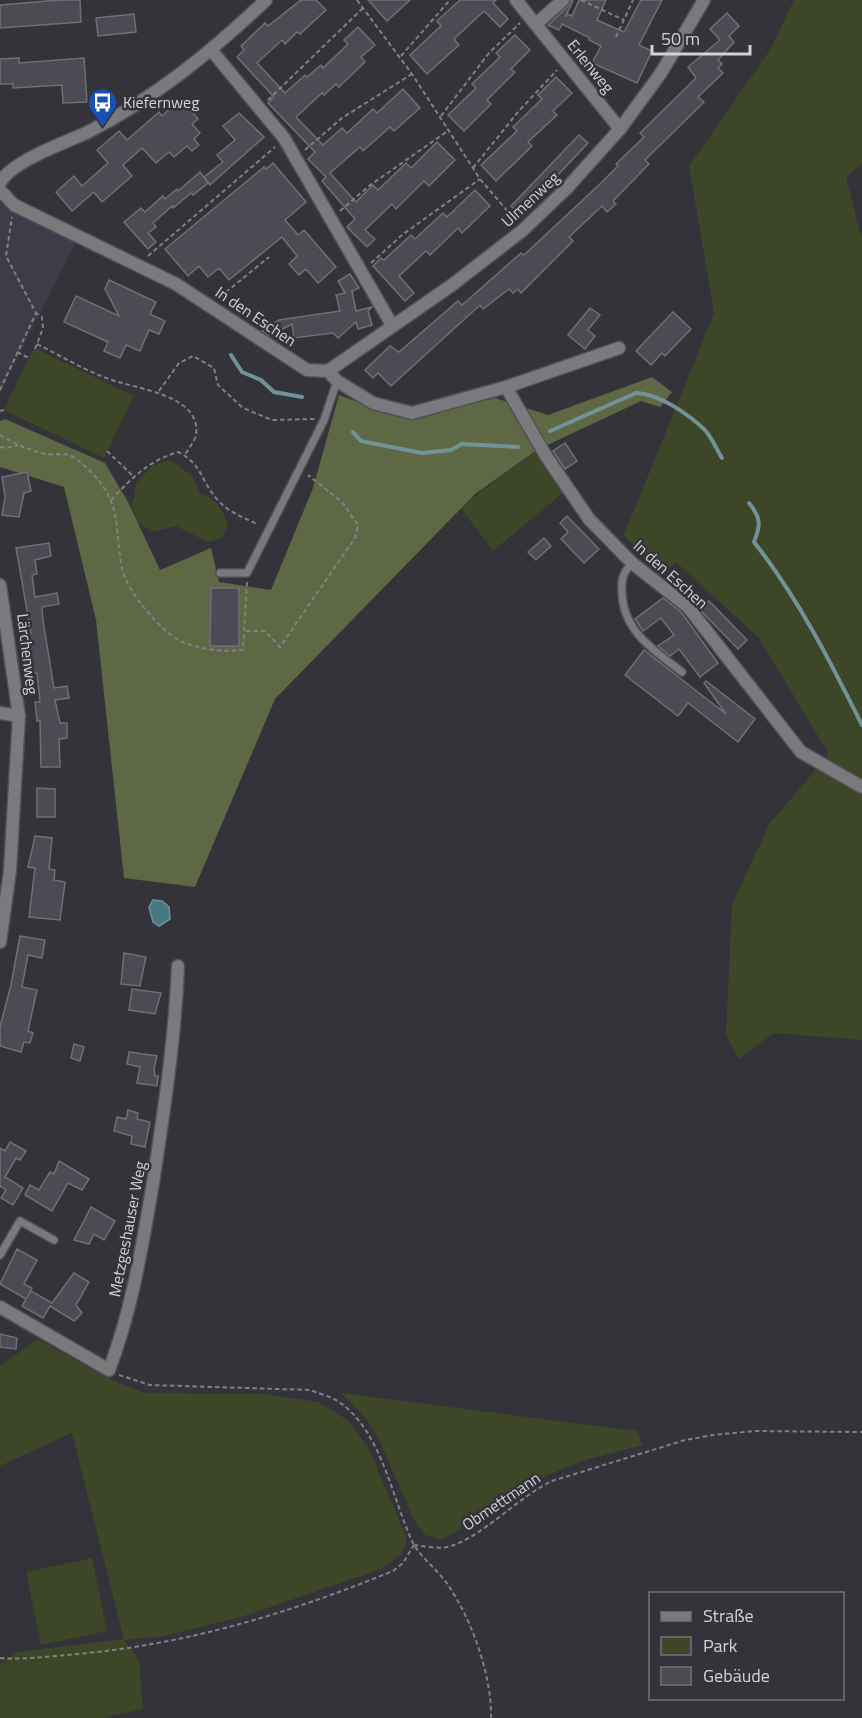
<svg xmlns="http://www.w3.org/2000/svg" width="862" height="1718" font-family="'Titillium Web',sans-serif">
<rect width="100%" height="100%" fill="#34333a"/>
<polygon fill="#3e3c49" points="0,203 76,242 0,393"/>
<g fill="#3e4628">
<polygon points="794,0 862,0 862,163 846,178 862,239 862,1040 774,1033 739,1059 726,1035 732,904 770,823 829,754 759,638 676,562 660,574 624,535 714,313 689,166 770,50"/>
<polygon points="34,348 134,396 104,458 4,410"/>
<polygon points="537,450 564,492 493,551 460,507"/>
<path d="M 171,460 L 192,476 L 200,494 C 217,498 223,510 228,526 L 222,538 L 208,542 L 176,526 L 152,532 L 137,521 L 132,506 L 136,483 L 152,466 Z"/>
<polygon points="37,1339 108,1378 145,1393 266,1394 318,1402 349,1421 369,1449 407,1539 402,1554 379,1570 238,1618 158,1637 124,1640 139,1660 143,1709 103,1718 0,1718 0,1664 18,1652 124,1639 72,1433 0,1466 0,1366"/>
<polygon points="341,1393 637,1431 643,1445 582,1461 536,1480 443,1540 425,1535 414,1520 379,1440 363,1415"/>
<polygon points="92,1558 107,1631 41,1645 26,1572"/>
</g>
<polygon fill="#5e6844" points="652,377 672,392 660,407 641,401 537,450 475,494 275,699 195,887 124,878 96,620 64,487 0,467 0,421 5,419 105,463 128,502 160,570 211,548 219,582 271,590 313,488 339,395 401,418 495,398 548,415"/>
<polygon fill="#45787f" stroke="#709399" stroke-width="1.5" points="153,900 162,901 169,907 170,919 159,926 153,922 149,907"/>
<g fill="none" stroke-linecap="round" stroke-linejoin="round">
<g stroke="#709399" stroke-width="4">
<polyline points="231,355 242,372 261,380 274,392 302,397"/>
<path d="M 550,431 L 636,393 C 660,394 688,414 705,430 C 712,438 717,450 722,458"/>
<polyline points="353,432 361,441 422,453 451,450 462,444 518,447"/>
<path d="M 749,503 C 761,518 761,525 754,542 C 798,598 830,661 862,725"/>
</g>
</g>
<g fill="#4c4b53" stroke="#706e77" stroke-width="1.5">
<polygon points="59,0 80,0 81,22 0,28 0,5"/>
<polygon points="301,0 316,0 326,10 300,34 297,32 285,44 282,40 257,63 285,93 305,75 307,77 321,65 323,68 348,44 344,40 358,27 375,45 361,57 365,62 339,87 336,84 324,95 322,93 296,117 323,145 342,128 347,133 373,109 377,113 403,89 420,108 394,131 390,127 363,151 360,147 330,173 356,202 373,185 378,190 406,163 411,168 437,142 455,160 429,186 424,181 396,209 392,204 365,230 375,239 367,247 347,227 355,219 322,181 326,177 308,159 315,152 268,103 274,97 237,57 244,50 241,46 265,23 268,26"/>
<polygon points="368,0 410,0 387,21"/>
<polygon points="460,0 496,0 493,3 508,19 500,27 484,11 454,39 459,45 427,74 410,55 441,26 437,21"/>
<polygon points="571,0 573,1 565,17 567,14 572,16 579,0 606,0 597,20 624,32 641,0 662,0 639,45 652,51 637,83 592,63 601,46 589,40 590,38 562,24 559,30 548,25 568,6"/>
<polygon points="727,13 739,26 729,36 734,42 718,60 722,64 718,68 723,73 698,97 704,102 645,160 649,164 613,201 616,204 607,212 602,206 569,237 573,241 521,293 518,289 513,293 509,289 483,309 480,305 391,386 378,373 373,378 365,370 390,346 399,352 458,301 462,305 521,253 524,255 602,182 618,166 616,164 644,137 640,133 696,78 688,67 720,40 710,29"/>
<polygon points="134,14 136,32 98,36 96,18"/>
<polygon points="515,35 530,50 511,69 515,72 487,100 491,104 464,131 448,115 476,88 472,84 500,57 496,53"/>
<polygon points="19,58 19,63 84,58 87,102 63,103 62,85 13,88 13,84 0,84 0,59"/>
<polygon points="556,77 572,93 553,111 557,115 528,142 532,146 496,181 481,165 517,131 513,127 542,99 538,95"/>
<polygon points="181,99 198,119 192,124 200,133 194,139 199,145 192,151 187,146 174,157 169,152 156,163 142,148 123,165 132,176 102,202 94,192 72,211 56,192 74,176 82,186 108,163 97,150 119,131 127,140 159,112 162,116"/>
<polygon points="239,113 264,137 210,185 204,177 223,162 217,155 235,140 223,126"/>
<polygon points="579,135 588,143 520,215 511,206"/>
<polygon points="273,163 306,202 285,220 298,235 304,230 336,267 318,283 306,269 299,275 289,264 297,256 282,237 229,280 219,268 208,277 199,266 188,276 165,249 264,167 266,169"/>
<polygon points="200,172 208,183 193,195 191,193 173,208 172,206 153,223 156,227 148,233 156,242 148,249 124,222 141,208 145,212 163,196 165,199 177,189 178,191"/>
<polygon points="475,190 490,206 462,233 458,228 430,255 426,251 399,276 414,293 405,301 373,266 381,258 384,260 411,235 415,239 443,213 447,217"/>
<polygon points="350,274 359,288 352,291 356,311 372,307 368,311 372,325 358,329 356,322 338,338 333,333 294,338 292,324 270,336 262,331 279,320 340,311 336,295 345,293 338,281"/>
<polygon points="109,280 156,302 150,314 165,321 159,334 149,330 140,351 126,345 120,358 104,351 108,342 64,322 76,296 119,316 105,289"/>
<polygon points="590,308 600,315 588,330 595,336 585,349 568,335"/>
<polygon points="673,312 691,329 665,356 662,353 651,365 636,351"/>
<polygon points="565,443 577,461 565,469 553,451"/>
<polygon points="27,472 31,491 24,493 19,517 2,515 5,497 2,477"/>
<polygon points="567,516 599,549 584,563 561,539 568,532 560,523"/>
<polygon points="544,538 551,546 536,560 528,552"/>
<polygon points="49,543 51,556 35,560 37,574 32,575 35,597 57,593 59,604 42,607 43,621 54,688 67,686 69,698 55,700 60,723 67,723 67,738 59,739 60,767 41,767 40,720 37,721 35,702 40,702 37,673 32,673 27,634 31,633 16,548"/>
<polygon points="211,588 239,588 239,646 210,646"/>
<polygon points="663,598 681,612 718,663 700,677 679,649 670,656 658,646 674,635 661,618 643,631 635,619"/>
<polygon points="709,601 747,640 738,649 700,610"/>
<polygon points="644,650 726,714 704,683 706,681 755,719 738,742 688,703 678,716 625,675"/>
<polygon points="37,788 55,789 55,817 37,817"/>
<polygon points="35,836 52,838 49,869 55,870 54,880 65,882 60,920 29,917 35,868 28,867"/>
<polygon points="20,936 45,940 42,958 28,955 22,987 37,990 28,1031 33,1033 30,1043 24,1042 21,1052 0,1046 0,1027 11,985"/>
<polygon points="124,953 146,957 140,986 121,984"/>
<polygon points="132,989 161,993 155,1014 129,1010"/>
<polygon points="74,1044 84,1047 80,1061 71,1058"/>
<polygon points="129,1052 157,1056 154,1069 155,1076 158,1076 157,1086 137,1083 140,1067 127,1064"/>
<polygon points="128,1110 138,1113 137,1119 150,1122 145,1147 131,1144 132,1136 114,1131 117,1117 126,1119"/>
<polygon points="10,1142 26,1151 20,1160 16,1158 5,1177 23,1188 13,1205 1,1198 6,1190 0,1186 0,1148 5,1151"/>
<polygon points="59,1161 89,1179 82,1190 68,1183 52,1211 25,1195 30,1185 39,1190 50,1172 54,1174"/>
<polygon points="91,1207 115,1221 104,1240 94,1234 89,1244 74,1240"/>
<polygon points="17,1249 37,1260 24,1284 32,1288 27,1298 31,1291 52,1303 74,1273 89,1282 76,1305 82,1313 74,1321 50,1306 43,1318 22,1306 26,1299 0,1284"/>
<polygon points="0,1334 17,1338 16,1349 0,1347"/>
</g>
<g fill="none" stroke-linecap="round" stroke-linejoin="round">
<defs>
<g id="lane">
<path d="M 632,563 C 623,573 621,579 622,592 C 623,632 654,650 682,672"/>
<polyline points="220,573 247,573 324,420 337,381"/>
<polyline points="0,1255 20,1221 54,1240"/>
</g>
<g id="street">
<polyline points="516,0 620,129"/>
<polyline points="536,24 563,0"/>
<polyline points="212,51 284,138 392,325"/>
<path d="M 0,183 C 10,162 64,143 86,133 C 154,99 211,52 266,0"/>
<polyline points="0,190 14,205 176,284 307,370 328,371 337,381 373,403 412,413 506,387 619,348"/>
<polyline points="328,371 452,285 523,230 567,188 620,129 661,73 704,0"/>
<polyline points="506,387 546,456 589,519 632,563 688,607 801,752 862,787"/>
<polyline points="0,585 19,716 10,871 0,942"/>
<polyline points="0,713 19,716"/>
<path d="M 0,1307 L 109,1370 C 132,1310 142,1247 153,1183 C 164,1111 175,1039 178,966"/>
</g>
</defs>
<use href="#lane" stroke="#515056" stroke-width="10"/>
<use href="#street" stroke="#515056" stroke-width="15"/>
<g stroke="#818086" stroke-width="2" stroke-dasharray="4.5 3" stroke-linecap="butt">
<polyline points="357,0 412,74 480,179 516,221"/>
<polyline points="581,0 624,20"/>
<polyline points="616,37 633,0"/>
<polyline points="401,56 450,0"/>
<polyline points="268,100 363,8"/>
<polyline points="441,116 489,53 520,23"/>
<polyline points="305,150 342,118 412,74"/>
<polyline points="473,168 518,112 557,70"/>
<polyline points="340,211 369,186 449,130"/>
<polyline points="148,256 275,147"/>
<polyline points="371,263 402,235 480,179"/>
<polyline points="220,297 269,257"/>
<path d="M 37,344 C 61,356 84,370 109,379 C 134,389 202,394 196,435 C 195,441 188,449 185,455"/>
<polyline points="35,349 43,328 42,317 36,313"/>
<polyline points="17,352 29,358"/>
<polyline points="0,390 36,313 6,256 12,217"/>
<polyline points="159,391 179,363 193,356 214,368 218,385 243,408 272,420 315,419"/>
<polyline points="0,411 4,410"/>
<path d="M 0,435 C 13,443 26,449 42,453 C 50,456 60,453 69,455 C 77,458 88,469 94,475 C 123,507 114,530 122,568 C 126,591 163,635 185,643 C 205,650 222,652 243,650 L 247,582"/>
<polyline points="0,447 7,448 18,445"/>
<polyline points="107,451 133,476"/>
<path d="M 111,500 C 132,478 148,461 178,452 C 202,464 200,479 216,498 C 227,512 243,517 259,525"/>
<polyline points="246,631 265,631 280,647 355,538 358,525 342,502 308,475"/>
<path d="M 119,1375 L 150,1385 L 310,1390 C 318,1393 328,1396 336,1400 C 382,1429 391,1497 413,1543 C 421,1558 438,1570 448,1585 C 472,1620 492,1676 491,1718"/>
<path d="M 414,1545 C 424,1546 437,1549 447,1547 C 479,1540 518,1497 552,1481 L 685,1440 L 713,1435 L 754,1431 L 862,1432"/>
<path d="M 0,1658 C 26,1660 52,1656 78,1654 C 188,1644 290,1613 393,1571 L 403,1563 L 414,1545"/>
</g>
<use href="#lane" stroke="#7a797d" stroke-width="7"/>
<use href="#street" stroke="#7a797d" stroke-width="12"/>
</g>
<defs>
<symbol id="bus-pin" viewBox="-11 -11 22 30"><path d="M0 17L-7.5 6A9.5 9.5 0 1 1 7.5 6Z" fill="#1a4fb4" stroke="#34333a"/><path d="M-5-6H5V4H4V6H2V4H-2V6H-4V4H-5ZM-3.5-4V0h7V-4ZM-3.5 1.2v1.5H-2V1.2ZM2 1.2v1.5H3.5V1.2Z" fill="#fff"/></symbol>
</defs>
<g fill-rule="evenodd">
<use href="#bus-pin" x="86" y="86" width="33" height="45"/>
</g>
<g text-anchor="middle" dominant-baseline="central" stroke-width="5" stroke-linejoin="round" paint-order="stroke">
<g font-size="16" fill="#d3d2d7" stroke="#34333a">
<text transform="translate(591 66) rotate(51)">Erlenweg</text>
<text transform="translate(530 199) rotate(-43)">Ulmenweg</text>
<text transform="translate(256 316) rotate(34)">In den Eschen</text>
<text transform="translate(671 574) rotate(42)">In den Eschen</text>
<text transform="translate(28 654) rotate(83)">Lärchenweg</text>
<text transform="translate(127 1229) rotate(-79)">Metzgeshauser Weg</text>
<text transform="translate(501 1501) rotate(-34)">Obmettmann</text>
</g>
<g font-size="16" fill="#d3d2d7" stroke="#34333a" text-anchor="start">
<text x="123" y="102">Kiefernweg</text>
</g>
</g>
<rect x="649" y="1592" width="195" height="108" fill="#34333a" stroke="#747379" stroke-width="1.5"/>
<rect x="661" y="1612" width="30" height="9" fill="#7a797d" stroke="#747379" stroke-width="1.5"/>
<text x="703" y="1622" font-size="18" fill="#d3d2d7">Straße</text>
<rect x="661" y="1637" width="30" height="18" fill="#3e4628" stroke="#747379" stroke-width="1.5"/>
<text x="703" y="1652" font-size="18" fill="#d3d2d7">Park</text>
<rect x="661" y="1667" width="30" height="18" fill="#4c4b53" stroke="#747379" stroke-width="1.5"/>
<text x="703" y="1682" font-size="18" fill="#d3d2d7">Gebäude</text>
<path d="M652 45v9h98v-9" fill="none" stroke="#d3d2d7" stroke-width="3"/>
<text x="661" y="45" font-size="18" fill="#d3d2d7" stroke="#34333a" stroke-width="4.5" paint-order="stroke">50 m</text>
</svg>
